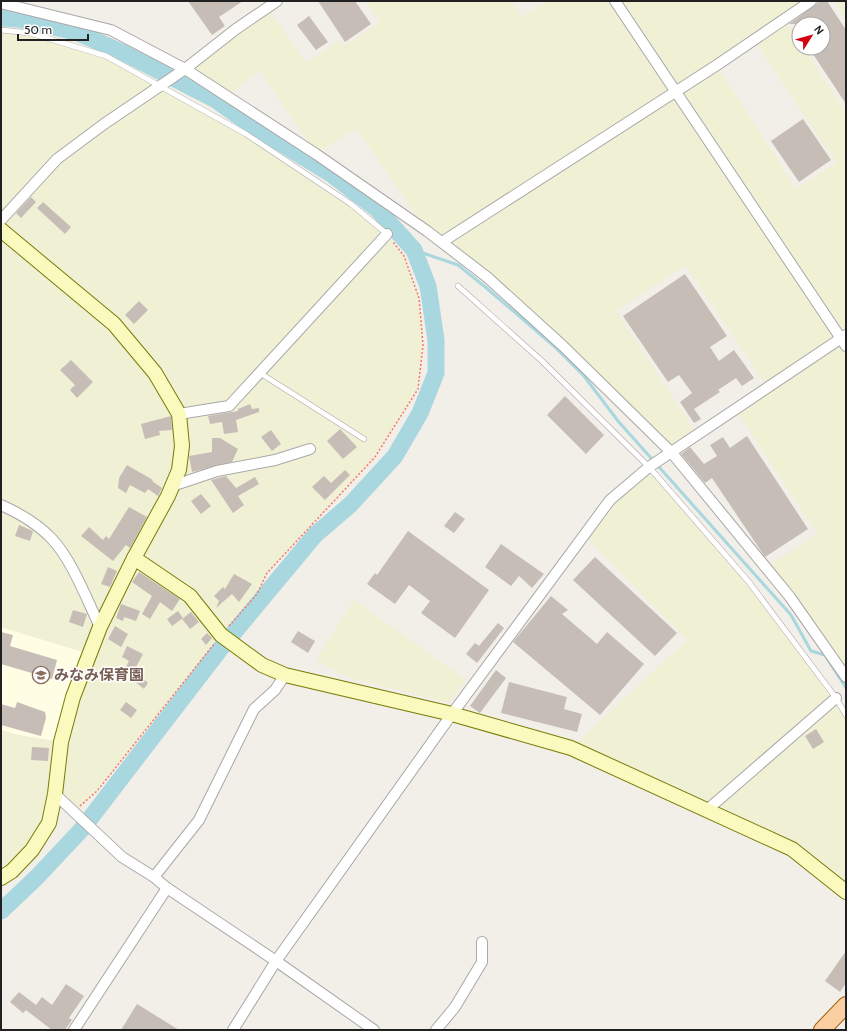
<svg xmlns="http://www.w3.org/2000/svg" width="847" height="1031" font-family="Cabin,'Noto Sans JP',sans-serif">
<rect width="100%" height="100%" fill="#f2eee8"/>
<polygon fill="#fffde4" points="1,627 90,654 61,742 18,735 1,730"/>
<g fill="#f0f0d4" fill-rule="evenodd">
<path d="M 366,1 L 511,1 L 522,17 L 546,1 L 811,1 L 785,19 L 799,40 L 799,48 L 804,48 L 846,113 L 846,346 L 841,339 L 767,387 L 685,265 L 616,311 L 698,435 L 672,453 L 563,346 L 427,231 L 356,128 L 316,154 L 260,71 L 225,96 L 185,69 L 267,7 L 306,63 L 340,40 L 344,46 L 380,23 ZM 754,40 L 836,163 L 796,189 L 717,65 Z"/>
<polygon points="835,1 846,1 846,19"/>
<polygon points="1,30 30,33 106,56 246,134 351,204 387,234 404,256 419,298 423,345 418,389 375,457 267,573 257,594 221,635 97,791 74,812 55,794 49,823 1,878 1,730 18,735 61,742 90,654 1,627"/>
<polygon points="841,342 846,349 846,669 770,565 817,534 738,413"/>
<polygon points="649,467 748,581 846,715 846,892 792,849 571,748 687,640 584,535 610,500"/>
<polygon points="354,600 466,680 449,703 355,679 338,673 316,660"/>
</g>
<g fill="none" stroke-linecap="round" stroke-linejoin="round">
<polyline stroke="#a9d7df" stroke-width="3" points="414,250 458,265 484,286 555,347 584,376 618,421 791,615 811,651 825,655 846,688"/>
<polyline stroke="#a9d7df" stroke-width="17" points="1,18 18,19 76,32 128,55 216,100 251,125 331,174 377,209 414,250 428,286 436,340 436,373 420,413 395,456 351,504 315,535 221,648 82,829 37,877 1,911"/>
</g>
<g fill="#c7bdb7">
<polygon points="188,1 243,1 219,17 225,26 212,35"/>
<polygon points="318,1 355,1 371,24 345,42"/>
<polygon points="820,1 827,1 846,30 846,104 809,48 823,48 823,24 789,24"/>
<polygon points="309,16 328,42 316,50 297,25"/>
<polygon points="803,119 831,160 799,182 771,141"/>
<polygon points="31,197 36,202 21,218 16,213"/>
<polygon points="43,202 71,227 65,234 37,208"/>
<polygon points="685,274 727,336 710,347 719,361 734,350 754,378 742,386 736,378 718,390 720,392 694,409 701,419 694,423 680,402 692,393 679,375 668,382 623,316"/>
<polygon points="139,301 148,310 134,324 125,315"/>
<polygon points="71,360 93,382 77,398 70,390 75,385 60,370"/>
<polygon points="565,396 604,435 586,454 547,415"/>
<polygon points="250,404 252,409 259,408 259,412 236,420 238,432 224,434 222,422 210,424 208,416 238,411 238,409"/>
<polygon points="171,416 172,430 159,431 160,435 145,439 141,424"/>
<polygon points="340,429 357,447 343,459 327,441"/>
<polygon points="271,430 281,444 272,451 261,437"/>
<polygon points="747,436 808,529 765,557 712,478 705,483 681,454 690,447 704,464 717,456 710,445 723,437 730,448"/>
<polygon points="212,438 220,438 238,449 232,462 192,472 189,456 212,452"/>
<polygon points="127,465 153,480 152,481 162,488 158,496 148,489 145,493 130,485 126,493 118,488 119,478"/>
<polygon points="345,470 350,475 325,500 312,487 324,476 331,483"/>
<polygon points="226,476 236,488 255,477 259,484 238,496 244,505 233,513 211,480"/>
<polygon points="201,494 211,506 201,514 191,501"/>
<polygon points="129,507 147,517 130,548 126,545 113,561 81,536 89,527 103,540 106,536 109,539"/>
<polygon points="455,512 465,519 454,533 444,526"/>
<polygon points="19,525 33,531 30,541 15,536"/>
<polygon points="408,531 489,590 455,638 421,613 430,601 409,585 395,604 367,584 375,573 377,575"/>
<polygon points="501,544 544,574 532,588 519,576 511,586 485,567"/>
<polygon points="595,557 677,633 655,656 573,580"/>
<polygon points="108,567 117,571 110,587 101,584"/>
<polygon points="139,572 180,599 172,611 160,602 150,619 142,614 152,596 132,582"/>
<polygon points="234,574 252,584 239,602 232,594 216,608 219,601 214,596 223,587 225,589"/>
<polygon points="551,596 568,610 562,614 597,644 607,632 644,664 600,715 513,642"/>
<polygon points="121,604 140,611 136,621 124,617 123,621 116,618"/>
<polygon points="73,610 87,614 83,627 69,622"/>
<polygon points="178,611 183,618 172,626 167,619"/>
<polygon points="191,612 199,622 190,629 182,619"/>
<polygon points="498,623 504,628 477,663 466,654 475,643 479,646"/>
<polygon points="115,626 128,634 121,647 108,639"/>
<polygon points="298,631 315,641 308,653 291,642"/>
<polygon points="1,632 13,635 10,646 57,660 52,679 1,664"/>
<polygon points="207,633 212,638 206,645 201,639"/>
<polygon points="127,646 143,654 134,671 126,667 129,661 122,657"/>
<polygon points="496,670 506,678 480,713 470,706"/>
<polygon points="138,674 148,683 144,689 133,680"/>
<polygon points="509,682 567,697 564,709 582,714 577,732 501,713"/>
<polygon points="17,702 45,712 46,718 41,736 1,725 1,704 15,708"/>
<polygon points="126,702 137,710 131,718 120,710"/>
<polygon points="816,729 824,742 813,749 805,736"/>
<polygon points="32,747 49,748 48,761 31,760"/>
<polygon points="846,951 846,983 840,992 825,981"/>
<polygon points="66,984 84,996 69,1018 72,1020 65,1030 52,1030 26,1010 23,1013 10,1002 19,992 36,1005 42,997 52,1005"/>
<polygon points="137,1004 179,1030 121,1030"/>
</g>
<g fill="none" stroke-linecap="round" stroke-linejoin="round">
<defs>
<g id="lane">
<polyline points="1,30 30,33 106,56 246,134 351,204 387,234"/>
<polyline points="458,286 542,361 649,467 748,581 836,698 846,715"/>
<polyline points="260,373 364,439"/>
</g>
<g id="street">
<polyline points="615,1 846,346"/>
<polyline points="1,3 111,30 185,69 316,154 427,231 487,277 563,346 672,453 790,597 846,677"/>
<polyline points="1,220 57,159 104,124 185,69 236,29 277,1"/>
<polyline points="442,242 717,65 811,1"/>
<polyline points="179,414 229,406 387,234"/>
<polyline points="172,486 217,471 275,460 310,449"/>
<path d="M 1,505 C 19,513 38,524 52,539 C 72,560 87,600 100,627"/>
<polyline points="55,794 122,857 154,877 167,888 276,961 374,1030"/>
<polyline points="707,810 836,698"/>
<polyline points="154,877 199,820 254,709 275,690 285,675"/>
<polyline points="74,1030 167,888"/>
<polyline points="233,1030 276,961 452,714 610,500 649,467 846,335"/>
<polyline points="436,1030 455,1007 482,962 482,942"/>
</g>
<g id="secondary">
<polyline points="1,230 114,324 155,373 179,414 182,446 179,470 168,496 134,558 100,627 73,697 61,742 55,794 49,823 32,850 12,871 1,878"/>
<polyline points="134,558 190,596 221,635 262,665 285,675 452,714 571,748 792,849 846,892"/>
</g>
<polyline id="primary" points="822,1030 846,1005"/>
</defs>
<use href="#lane" stroke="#a8a8a8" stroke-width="6"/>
<use href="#street" stroke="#a8a8a8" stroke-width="12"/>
<use href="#secondary" stroke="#787c05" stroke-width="16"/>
<use href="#primary" stroke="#9f5f00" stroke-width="18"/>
<g stroke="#fa7571" stroke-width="1.5" stroke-dasharray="2 2" stroke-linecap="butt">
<polyline points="229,626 257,594 267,573 375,457 418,389 423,345 419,298 404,256 393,242"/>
<polyline points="80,806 97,791 214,644"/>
</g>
<use href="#lane" stroke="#fff" stroke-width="5"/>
<use href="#street" stroke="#fff" stroke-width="10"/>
<use href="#secondary" stroke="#faf9be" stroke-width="14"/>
<use href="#primary" stroke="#fccfa3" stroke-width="16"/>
</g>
<defs>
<symbol id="school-ring" viewBox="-11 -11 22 22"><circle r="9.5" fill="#fff" stroke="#8d6e63" stroke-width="1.5"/><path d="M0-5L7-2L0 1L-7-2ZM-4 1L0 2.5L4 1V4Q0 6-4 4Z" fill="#8d6e63"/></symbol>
</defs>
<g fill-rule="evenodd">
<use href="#school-ring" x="31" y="665" width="20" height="20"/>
</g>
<g text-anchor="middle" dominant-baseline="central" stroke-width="3" stroke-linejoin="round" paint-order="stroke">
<g font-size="15" font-weight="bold" fill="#785e54" stroke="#fff" text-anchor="start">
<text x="54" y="675">みなみ保育園</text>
</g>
</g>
<rect width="847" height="1031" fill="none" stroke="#212121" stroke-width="4"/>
<g transform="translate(811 36) rotate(53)"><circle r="19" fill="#ffffff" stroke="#a6a6a6"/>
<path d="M0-3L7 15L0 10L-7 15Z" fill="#d30010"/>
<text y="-6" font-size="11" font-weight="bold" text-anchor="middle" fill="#212121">N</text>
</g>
<path d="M18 34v6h70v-6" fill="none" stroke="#212121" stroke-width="2"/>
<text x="24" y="34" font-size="12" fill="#212121" stroke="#ffffff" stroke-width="3" paint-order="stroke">50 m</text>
</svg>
